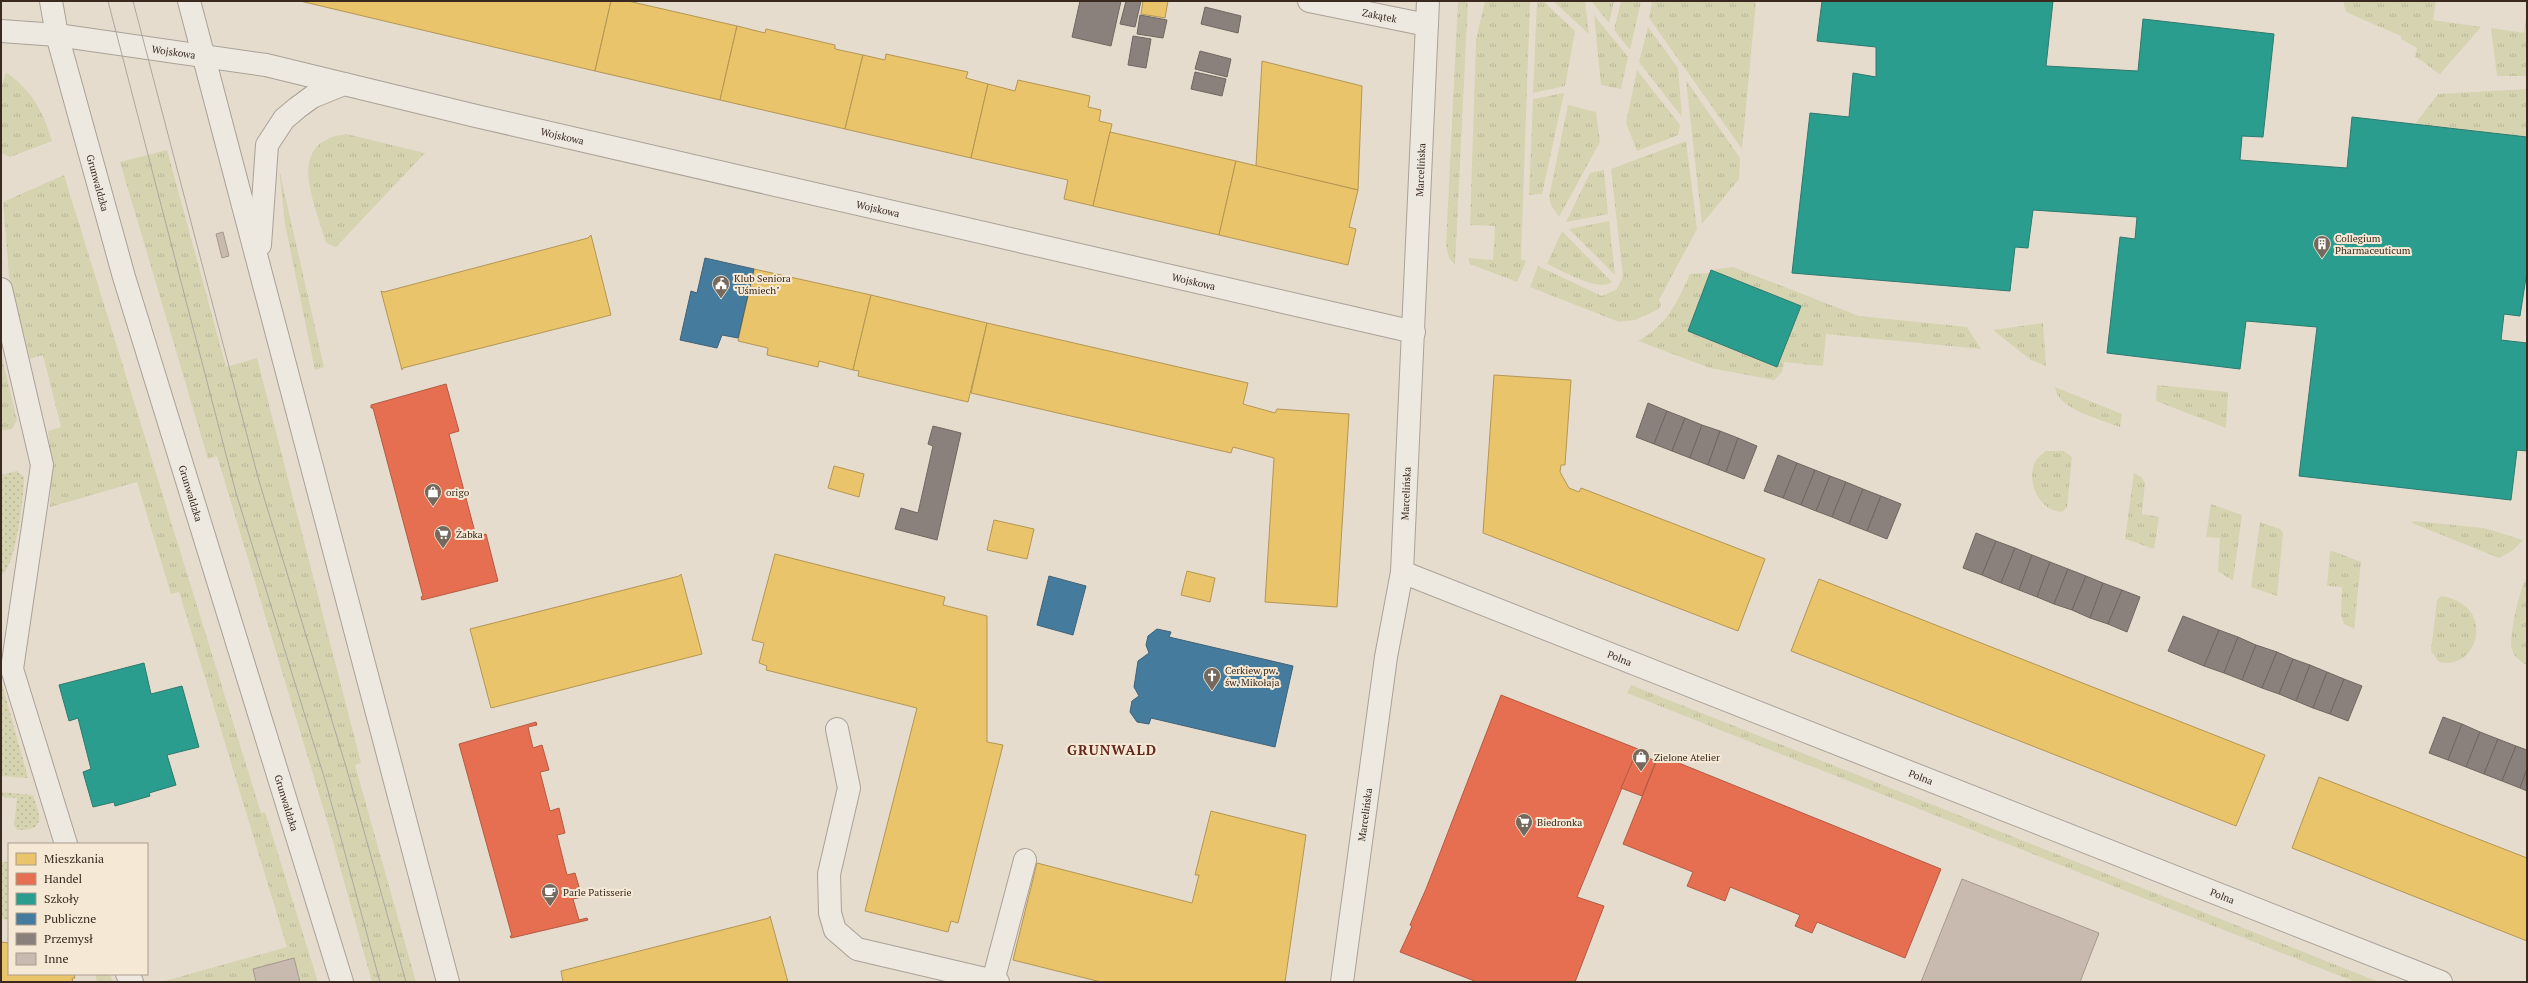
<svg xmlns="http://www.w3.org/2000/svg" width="2528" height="983" font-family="'PT Serif',serif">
<defs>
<pattern id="grass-tufts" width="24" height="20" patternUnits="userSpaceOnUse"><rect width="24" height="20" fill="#d6d3b1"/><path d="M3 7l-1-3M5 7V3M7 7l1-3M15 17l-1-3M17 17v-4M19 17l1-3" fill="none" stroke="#b8b598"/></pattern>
<pattern id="garden-dots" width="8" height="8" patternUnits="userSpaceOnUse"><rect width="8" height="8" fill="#d6d3b1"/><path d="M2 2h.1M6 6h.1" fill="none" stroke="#b8b598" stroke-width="1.8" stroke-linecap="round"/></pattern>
</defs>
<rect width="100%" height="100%" fill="#e5dcce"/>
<g fill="url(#grass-tufts)">
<polygon points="1458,1 1468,1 1455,265 1449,258 1446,245"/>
<polygon points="1485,1 1530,1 1521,259 1526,261 1517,282 1470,264 1468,258 1493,260 1495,226 1470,225 1476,39"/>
<polygon points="1537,1 1543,1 1575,31 1565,86 1533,93"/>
<polygon points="1553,1 1585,1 1589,34"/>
<polygon points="1592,1 1614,1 1609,23 1592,2"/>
<polygon points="1621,1 1641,1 1630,50 1614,30"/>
<polygon points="1652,1 1756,1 1742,149 1649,18"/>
<path d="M 2343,1 L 2436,1 L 2433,20 L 2481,27 L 2440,74 C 2429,68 2427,63 2415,57 L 2417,48 L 2401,39 L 2401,36 L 2346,12 Z"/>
<polygon points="2527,10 2527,76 2497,76 2491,28 2524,33"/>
<polygon points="1594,15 1628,57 1621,89 1601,85"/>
<polygon points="1648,27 1678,68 1682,117 1639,62"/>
<polygon points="1637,70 1680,125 1678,135 1637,151 1626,123"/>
<path d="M 6,72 C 32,91 43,111 52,141 L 10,157 L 1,153 L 1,88 Z"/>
<polygon points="1686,80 1740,158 1739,179 1702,224"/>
<polygon points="2527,89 2527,137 2415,124 2438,94"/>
<polygon points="1564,93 1542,194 1529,195 1533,99"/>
<polygon points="1568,105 1596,112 1600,142 1559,217 1551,205 1549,197"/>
<path d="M 346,134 L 425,153 L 336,247 L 326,243 C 316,204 283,142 346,134 Z"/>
<polygon points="1686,141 1697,229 1659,300 1661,305 1659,309 1635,320 1619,322 1530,287 1538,266 1602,296 1617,289 1623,276 1611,169"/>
<polygon points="167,150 226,367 257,358 361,763 355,765 416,982 372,982 328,824 217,456 208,459 120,162"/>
<polygon points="279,169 324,367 315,370 285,224"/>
<polygon points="1604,170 1608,214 1566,222 1590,173"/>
<polygon points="64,175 261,813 265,812 318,982 161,982 287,947 179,592 171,594 137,482 50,507 52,466 48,431 61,427 43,355 30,359 9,275 3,202"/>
<polygon points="1609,221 1615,275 1569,229"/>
<path d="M 1562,231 L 1612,282 C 1599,293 1561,270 1547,264 Z"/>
<path d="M 1733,267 L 1859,316 L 1967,327 L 1981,349 L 1826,334 L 1823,366 L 1784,362 L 1782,372 L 1774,380 L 1710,368 L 1638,341 C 1668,324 1676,304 1690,274 L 1710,273 L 1688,331 L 1777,367 L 1801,306 L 1711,270 Z"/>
<polygon points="2043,323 2046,366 2031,360 1993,330"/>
<polygon points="1,353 17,420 12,429 1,431"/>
<polygon points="2157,385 2228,392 2226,428 2156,401"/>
<path d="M 2055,387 L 2122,414 L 2120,427 C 2103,420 2056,409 2055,387 Z"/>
<path d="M 2046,451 L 2064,451 L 2072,457 L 2067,507 L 2062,512 C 2039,511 2026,482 2035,462 C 2037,458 2042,454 2046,451 Z"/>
<polygon points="2134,473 2141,477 2145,483 2142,514 2159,517 2154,549 2125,539"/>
<polygon points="2211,504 2242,515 2233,581 2218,571 2220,538 2206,537"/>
<polygon points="2413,521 2484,528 2523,540 2512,551 2499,558 2412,523"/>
<polygon points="2260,522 2280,529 2283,533 2277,596 2251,587"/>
<polygon points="2333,551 2361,562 2354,629 2344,624 2341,615 2342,587 2327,586 2330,552"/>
<path d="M 2527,577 L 2527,665 C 2521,662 2514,657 2512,650 C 2508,638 2520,587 2527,577 Z"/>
<path d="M 2440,597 C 2446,596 2450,598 2455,600 C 2493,615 2476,671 2439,662 L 2431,651 L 2437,600 Z"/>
<polygon points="1631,685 2379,982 2355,982 1627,693"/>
<polygon points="95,974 109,974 114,982 97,982"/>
</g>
<g fill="url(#garden-dots)">
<path d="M 17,471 L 24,477 C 24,494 16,568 1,575 L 1,475 Z"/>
<polygon points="1,680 28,778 1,776"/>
<path d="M 1,792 L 33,795 C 39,814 48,831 18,830 L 14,826 L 17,798 L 1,797 Z"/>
<polygon points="1,862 9,862 9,920 1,919"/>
</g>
<g fill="#e9c46a" stroke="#b49654">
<polygon points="300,1 611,1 595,71"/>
<polygon points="611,1 628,1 737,26 720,100 595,71"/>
<polygon points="1143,1 1168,1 1165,18 1141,14"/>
<polygon points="737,26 765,33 766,29 835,45 835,49 863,55 845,129 720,100"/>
<polygon points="886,54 968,72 966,78 988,84 971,158 845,129 863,55 885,60"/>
<polygon points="1262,61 1362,86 1358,190 1256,166"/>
<polygon points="1018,80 1090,96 1088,107 1101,110 1099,121 1112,124 1093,206 1064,199 1068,180 971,158 988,84 1015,91"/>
<polygon points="1110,132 1236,161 1219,235 1093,206"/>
<polygon points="1236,161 1358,190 1349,227 1356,229 1348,265 1219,235"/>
<polygon points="591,235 611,315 403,368 402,370 381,291 384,292 588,238"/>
<polygon points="754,269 871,295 853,370 819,361 818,367 767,355 768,348 738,341"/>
<polygon points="871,295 987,323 968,402 858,376 859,371 853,370"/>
<polygon points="987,323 1248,383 1243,404 1275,413 1277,409 1349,414 1337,607 1265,602 1274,458 1233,447 1231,453 971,393"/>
<polygon points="1494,375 1571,380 1565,465 1561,465 1560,472 1569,488 1579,492 1581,488 1765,559 1738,631 1483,533"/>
<polygon points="834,466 864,474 859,497 828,488"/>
<polygon points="994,520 1034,529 1027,559 987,550"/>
<polygon points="775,554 945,597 943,605 987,616 987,742 1003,745 958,923 951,921 948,932 865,911 917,708 766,670 767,666 759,663 764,643 752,640"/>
<polygon points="1187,571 1215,578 1210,602 1181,595"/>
<polygon points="681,574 702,654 491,708 470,629 679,576"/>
<polygon points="1819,579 2265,755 2236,826 1791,651"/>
<polygon points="2319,777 2527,858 2527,941 2292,848"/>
<polygon points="1211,811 1306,835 1285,982 1101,982 1013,960 1037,863 1192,903 1199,875 1195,875"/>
<polygon points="770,916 788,982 563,982 561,971 769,918"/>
<polygon points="1,942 9,943 9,974 74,974 75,978 72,978 73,982 1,982"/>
</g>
<g fill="#e76f51" stroke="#b35a42">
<polygon points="446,384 459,431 449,434 476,536 486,534 498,581 422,600 421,597 423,596 373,408 371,408 371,405"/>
<polygon points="1501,695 1638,749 1577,897 1604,906 1575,982 1477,982 1400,952 1412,926 1410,925 1426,889"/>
<polygon points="536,722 537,725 528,727 533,748 542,745 549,770 540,772 550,811 559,808 565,833 557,835 567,875 575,873 582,897 573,899 579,920 587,918 588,920 511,938 510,936 512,936 459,744"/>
<polygon points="1636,753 1656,761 1642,796 1621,788"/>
<polygon points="1659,755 1941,869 1905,958 1817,922 1812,933 1795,926 1800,915 1730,887 1725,901 1687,886 1693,872 1623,844"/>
</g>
<g fill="#2a9d8f" stroke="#2e7a6d">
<polygon points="1822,1 2053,1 2046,66 2138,71 2143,19 2274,34 2263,137 2242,136 2240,160 2347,168 2352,117 2527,137 2527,271 2520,316 2504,314 2501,340 2527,343 2527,451 2517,450 2511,500 2299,476 2317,327 2246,321 2240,369 2107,353 2120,237 2135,239 2137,217 2033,210 2028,248 2015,247 2010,291 1792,273 1810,113 1849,117 1853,73 1876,77 1876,47 1817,41"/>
<polygon points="1711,270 1801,306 1777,367 1688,331"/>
<polygon points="144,663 151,694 182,686 199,747 167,755 176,785 149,793 150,796 115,806 114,802 93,807 83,772 91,769 78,718 69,721 59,685"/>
</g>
<g fill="#457b9d" stroke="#416277">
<polygon points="705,258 754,269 738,338 722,335 717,348 680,340 691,291 697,293"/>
<polygon points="1049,576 1086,586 1073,635 1037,625"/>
<polygon points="1157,629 1171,632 1169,637 1293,666 1275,747 1151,718 1149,724 1137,722 1130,712 1132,701 1139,696 1134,687 1138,661 1149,653 1146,645 1148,636"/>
</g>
<g fill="#8a817c" stroke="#726760">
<polygon points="1080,1 1121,1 1111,46 1072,37"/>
<polygon points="1126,1 1141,1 1135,27 1120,24"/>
<polygon points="1205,7 1241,16 1238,33 1201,24"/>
<polygon points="1140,15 1167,20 1163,38 1137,34"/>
<polygon points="1133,36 1151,39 1146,68 1128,65"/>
<polygon points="1200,51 1231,59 1227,77 1195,69"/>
<polygon points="1195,72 1226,79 1222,96 1191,89"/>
<polygon points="1648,403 1667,411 1654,444 1636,437"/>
<polygon points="1667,411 1685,418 1672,451 1654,444"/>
<polygon points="1685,418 1702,425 1690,458 1672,451"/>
<polygon points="1702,425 1720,431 1708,465 1690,458"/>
<polygon points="933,426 961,433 937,540 895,529 901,508 918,513 933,446 928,444"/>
<polygon points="1720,431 1738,438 1726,472 1708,465"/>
<polygon points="1738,438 1757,446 1744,479 1726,472"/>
<polygon points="1778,455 1797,463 1783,498 1764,491"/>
<polygon points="1797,463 1815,470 1801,505 1783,498"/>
<polygon points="1815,470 1830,476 1816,511 1801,505"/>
<polygon points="1830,476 1846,482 1832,517 1816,511"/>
<polygon points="1846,482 1863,489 1849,524 1832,517"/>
<polygon points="1863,489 1881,496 1867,531 1849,524"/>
<polygon points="1881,496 1901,504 1887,539 1867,531"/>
<polygon points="1976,533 1996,541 1982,575 1963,568"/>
<polygon points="1996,541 2015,548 2001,583 1982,575"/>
<polygon points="2015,548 2032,555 2019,590 2001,583"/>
<polygon points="2032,555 2050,562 2037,597 2019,590"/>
<polygon points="2050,562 2068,569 2054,604 2037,597"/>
<polygon points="2068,569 2086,576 2072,610 2054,604"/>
<polygon points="2086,576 2103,583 2090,618 2072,610"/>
<polygon points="2103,583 2122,590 2108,624 2090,618"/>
<polygon points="2122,590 2140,597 2127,632 2108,624"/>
<polygon points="2183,616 2219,630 2204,666 2168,651"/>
<polygon points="2219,630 2238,637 2224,673 2204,666"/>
<polygon points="2238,637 2256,645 2242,680 2224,673"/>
<polygon points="2256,645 2277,652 2262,688 2242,680"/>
<polygon points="2277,652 2293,659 2279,694 2262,688"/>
<polygon points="2293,659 2310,665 2296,701 2279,694"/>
<polygon points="2310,665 2327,672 2313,708 2296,701"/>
<polygon points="2327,672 2344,679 2330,714 2313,708"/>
<polygon points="2344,679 2362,686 2348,721 2330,714"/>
<polygon points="2443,717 2462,724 2448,760 2429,753"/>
<polygon points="2462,724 2480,732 2466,767 2448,760"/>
<polygon points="2480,732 2498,739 2484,774 2466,767"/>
<polygon points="2498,739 2516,746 2502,781 2484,774"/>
<polygon points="2516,746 2527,750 2527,769 2520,788 2502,781"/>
<polygon points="2527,769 2527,791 2520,788"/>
</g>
<g fill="#c8baaf" stroke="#a5988d">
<polygon points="223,232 229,256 222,258 216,234"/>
<polygon points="1962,879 2099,933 2080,982 1921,982"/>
<polygon points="294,958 300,982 256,982 253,969"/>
</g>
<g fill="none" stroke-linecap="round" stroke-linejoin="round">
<defs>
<g id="minor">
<path id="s1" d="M 51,1 L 57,35 L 124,277 L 342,982"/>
<polyline points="189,1 448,982"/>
<path id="s2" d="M 1309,1 L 1427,25"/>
<path id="s3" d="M 1,31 L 57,35 L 266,65 L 476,116 L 1414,332"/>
<polyline points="260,245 267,145 284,119 297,108 312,97 344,84"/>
<polyline points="1,289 42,465 12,669 66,844"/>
<path id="s4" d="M 1402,572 L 2441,982"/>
<polyline points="837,729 849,788 829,874 830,913 835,930 857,949 998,982"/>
<polyline points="127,974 132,982"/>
<polyline points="993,981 1025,860"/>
<path id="s5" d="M 1342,982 L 1386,657 L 1402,572 L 1428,1"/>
</g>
</defs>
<use href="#minor" stroke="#aaa197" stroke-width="24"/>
<use href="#minor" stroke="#ede8e0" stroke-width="22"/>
<g stroke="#ada7a0" stroke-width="1">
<polyline points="108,1 236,493 325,780 380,982"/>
<polyline points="133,1 259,481 347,770 406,982"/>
</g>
</g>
<defs>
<symbol id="building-pin" viewBox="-11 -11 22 30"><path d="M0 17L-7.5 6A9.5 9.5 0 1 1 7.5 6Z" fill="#75685c" stroke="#f5e9d5"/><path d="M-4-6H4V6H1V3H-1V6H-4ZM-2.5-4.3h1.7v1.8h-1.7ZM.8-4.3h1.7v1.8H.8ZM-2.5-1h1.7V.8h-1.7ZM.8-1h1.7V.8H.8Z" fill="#fff"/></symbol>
<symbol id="civic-pin" viewBox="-11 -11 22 30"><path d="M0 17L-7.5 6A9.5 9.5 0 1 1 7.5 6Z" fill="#75685c" stroke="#f5e9d5"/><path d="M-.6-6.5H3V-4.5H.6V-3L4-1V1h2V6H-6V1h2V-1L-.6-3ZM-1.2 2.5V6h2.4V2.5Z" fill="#fff"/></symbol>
<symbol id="shop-pin" viewBox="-11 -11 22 30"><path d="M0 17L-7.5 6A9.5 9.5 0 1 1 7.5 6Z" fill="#75685c" stroke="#f5e9d5"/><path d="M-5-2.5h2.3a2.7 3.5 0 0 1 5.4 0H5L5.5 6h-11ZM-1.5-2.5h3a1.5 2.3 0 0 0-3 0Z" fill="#fff"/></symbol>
<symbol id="supermarket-pin" viewBox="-11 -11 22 30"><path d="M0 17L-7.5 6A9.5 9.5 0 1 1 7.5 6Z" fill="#75685c" stroke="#f5e9d5"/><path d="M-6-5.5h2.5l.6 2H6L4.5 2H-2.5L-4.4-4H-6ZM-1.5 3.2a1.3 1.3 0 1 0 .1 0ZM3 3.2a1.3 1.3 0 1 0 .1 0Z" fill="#fff"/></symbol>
<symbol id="church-pin" viewBox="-11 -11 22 30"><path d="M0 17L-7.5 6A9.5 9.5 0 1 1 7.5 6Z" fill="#75685c" stroke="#f5e9d5"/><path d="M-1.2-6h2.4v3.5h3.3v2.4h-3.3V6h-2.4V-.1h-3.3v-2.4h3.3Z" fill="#fff"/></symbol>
<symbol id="cafe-pin" viewBox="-11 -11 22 30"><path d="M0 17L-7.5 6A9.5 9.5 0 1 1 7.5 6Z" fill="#75685c" stroke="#f5e9d5"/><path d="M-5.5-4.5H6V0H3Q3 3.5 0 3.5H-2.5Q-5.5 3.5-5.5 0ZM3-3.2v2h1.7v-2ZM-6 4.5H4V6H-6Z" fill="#fff"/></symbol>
</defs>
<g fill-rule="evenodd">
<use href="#building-pin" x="2312" y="234" width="20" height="27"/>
<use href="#civic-pin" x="711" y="274" width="20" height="27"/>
<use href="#shop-pin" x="423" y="482" width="20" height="27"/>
<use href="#supermarket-pin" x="433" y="524" width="20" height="27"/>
<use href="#church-pin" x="1202" y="666" width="20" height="27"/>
<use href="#shop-pin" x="1631" y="747" width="20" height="27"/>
<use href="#supermarket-pin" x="1514" y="812" width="20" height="27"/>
<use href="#cafe-pin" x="540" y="882" width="20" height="27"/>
</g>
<g text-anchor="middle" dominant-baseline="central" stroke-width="4" stroke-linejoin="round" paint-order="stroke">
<g font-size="10" fill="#39291f" stroke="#f5e9d5">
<text stroke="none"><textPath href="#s2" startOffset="72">Zakątek</textPath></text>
<text stroke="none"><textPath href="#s3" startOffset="174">Wojskowa</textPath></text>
<text stroke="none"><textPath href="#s3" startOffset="572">Wojskowa</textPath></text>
<text stroke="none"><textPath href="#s5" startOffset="817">Marcelińska</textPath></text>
<text stroke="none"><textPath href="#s1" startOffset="188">Grunwaldzka</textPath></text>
<text stroke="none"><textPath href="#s3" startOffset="896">Wojskowa</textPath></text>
<text stroke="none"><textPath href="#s3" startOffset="1220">Wojskowa</textPath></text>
<text stroke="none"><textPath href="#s1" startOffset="512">Grunwaldzka</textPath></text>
<text stroke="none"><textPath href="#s5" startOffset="493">Marcelińska</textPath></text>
<text stroke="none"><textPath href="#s4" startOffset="234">Polna</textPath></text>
<text stroke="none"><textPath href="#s4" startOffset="558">Polna</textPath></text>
<text stroke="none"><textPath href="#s1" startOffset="836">Grunwaldzka</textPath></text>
<text stroke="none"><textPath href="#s5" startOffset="169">Marcelińska</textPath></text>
<text stroke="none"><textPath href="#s4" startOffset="882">Polna</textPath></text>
</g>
<g font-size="10" fill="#39291f" stroke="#f5e9d5" text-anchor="start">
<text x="2335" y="238">Collegium<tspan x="2335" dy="12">Pharmaceuticum</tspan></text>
<text x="734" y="278">Klub Seniora<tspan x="734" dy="12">"Uśmiech"</tspan></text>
<text x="446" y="492">origo</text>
<text x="456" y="534">Żabka</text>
<text x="1225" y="670">Cerkiew pw.<tspan x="1225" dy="12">św. Mikołaja</tspan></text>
<text x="1654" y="757">Zielone Atelier</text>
<text x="1537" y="822">Biedronka</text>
<text x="563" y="892">Parle Patisserie</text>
</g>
<g font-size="14" font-weight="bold" letter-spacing="1" fill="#65281f" stroke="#f5e9d5">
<text x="1112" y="749">GRUNWALD</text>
</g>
</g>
<rect width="2528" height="983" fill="none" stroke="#39291f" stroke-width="4"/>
<rect x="8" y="843" width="140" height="132" fill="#f5e9d5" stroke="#aa9c8c"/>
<rect x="16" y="853" width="20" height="12" fill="#e9c46a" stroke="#aa9c8c"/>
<text x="44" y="863" font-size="12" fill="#39291f">Mieszkania</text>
<rect x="16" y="873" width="20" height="12" fill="#e76f51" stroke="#aa9c8c"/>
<text x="44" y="883" font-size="12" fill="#39291f">Handel</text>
<rect x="16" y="893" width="20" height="12" fill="#2a9d8f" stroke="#aa9c8c"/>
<text x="44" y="903" font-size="12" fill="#39291f">Szkoły</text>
<rect x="16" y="913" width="20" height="12" fill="#457b9d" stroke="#aa9c8c"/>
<text x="44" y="923" font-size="12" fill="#39291f">Publiczne</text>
<rect x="16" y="933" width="20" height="12" fill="#8a817c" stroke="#aa9c8c"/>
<text x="44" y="943" font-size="12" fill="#39291f">Przemysł</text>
<rect x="16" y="953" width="20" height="12" fill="#c8baaf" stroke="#aa9c8c"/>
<text x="44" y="963" font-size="12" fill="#39291f">Inne</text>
</svg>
